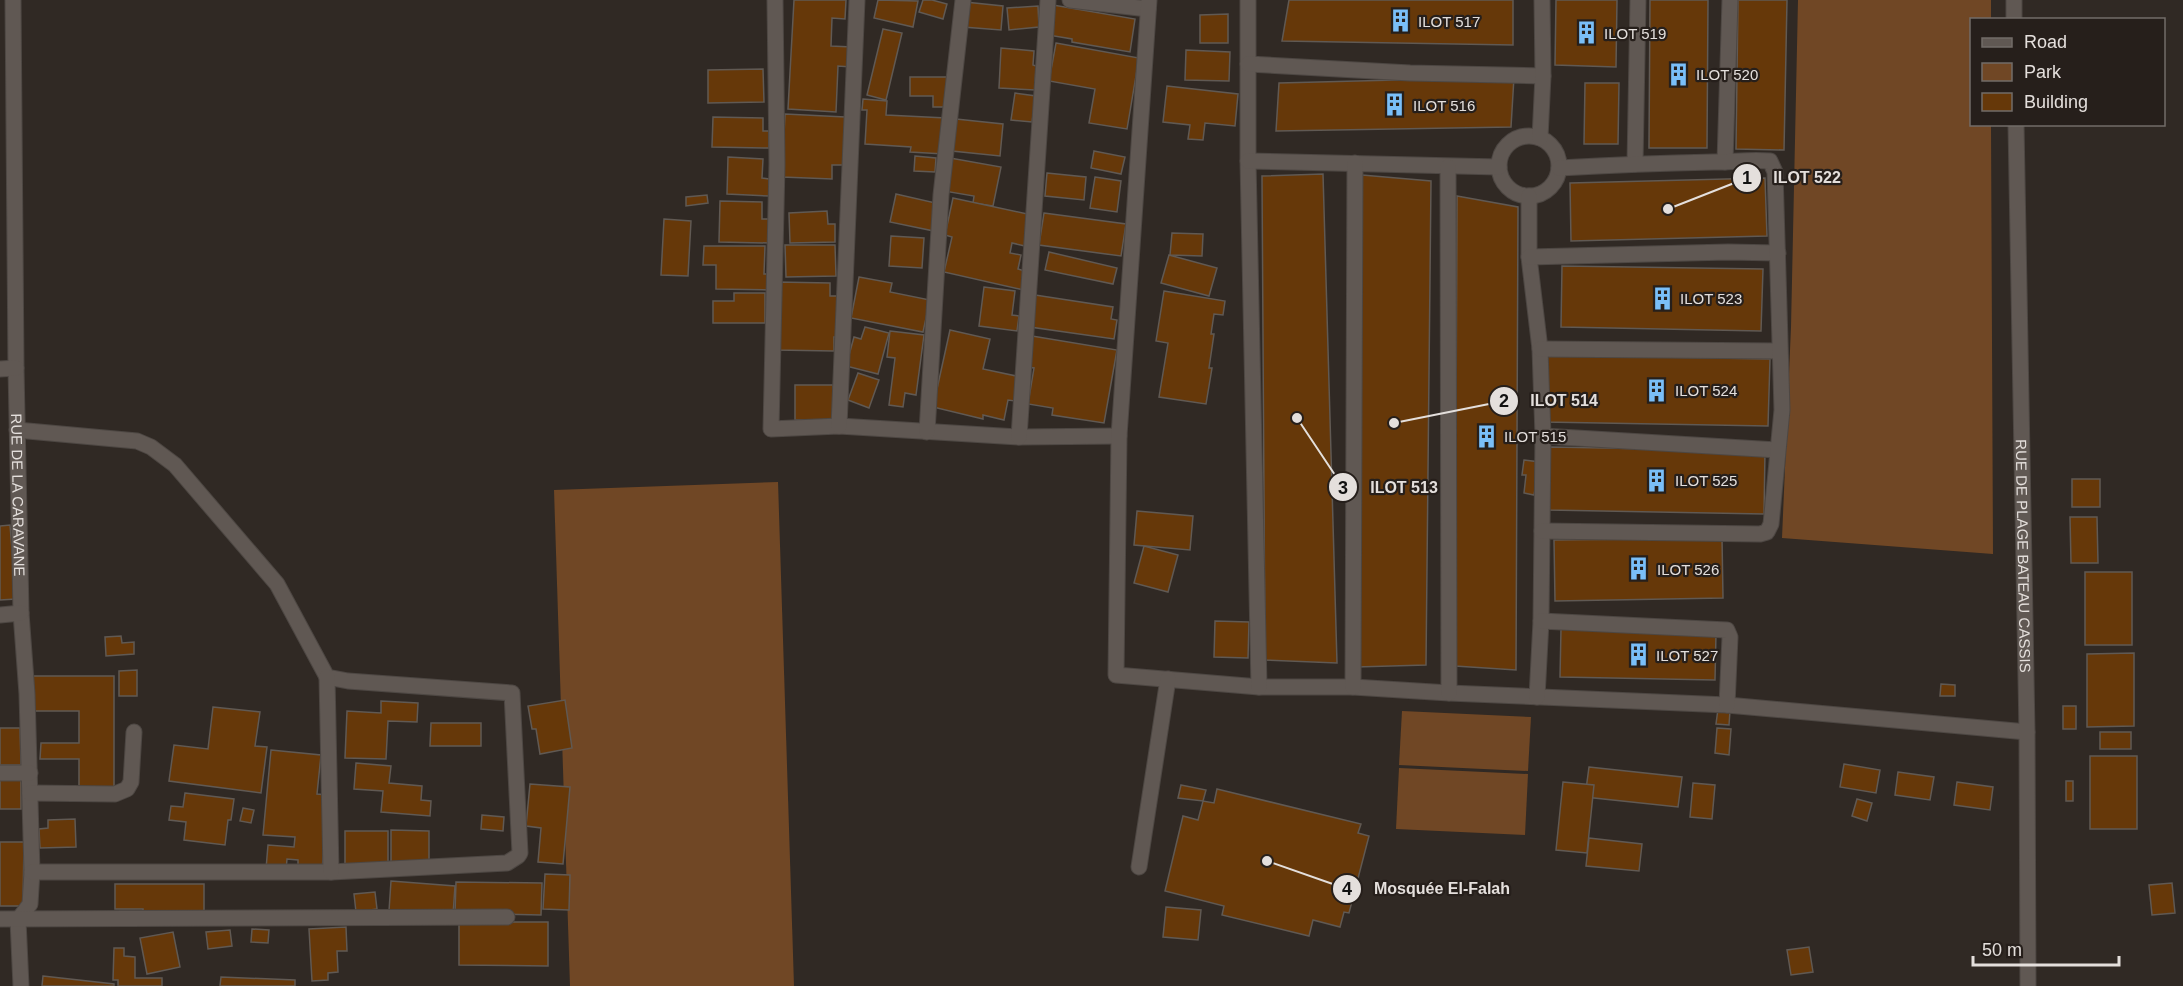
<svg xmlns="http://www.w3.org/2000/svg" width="2183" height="986" font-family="Arial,sans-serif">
<rect width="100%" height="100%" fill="#302924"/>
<g fill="#704725">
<polygon points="1798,0 1991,0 1991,19 1972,20 1972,124 1991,125 1993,554 1782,538 1791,327"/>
<polygon points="778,482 794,986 570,986 554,490"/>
<polygon points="1402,711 1531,717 1528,771 1399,765"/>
<polygon points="1399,768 1528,774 1525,835 1396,829"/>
</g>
<g fill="#663809" stroke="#605953" stroke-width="1.5">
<polygon points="794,0 846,0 845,19 832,18 831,46 852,47 851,67 838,66 836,112 788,109"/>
<polygon points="878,0 918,1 913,27 874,18"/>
<polygon points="923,0 932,0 947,4 943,19 919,12"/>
<polygon points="1289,0 1513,0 1513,45 1282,41"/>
<polygon points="1556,0 1617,0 1616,67 1555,65"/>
<polygon points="1650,0 1708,0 1707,148 1649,148"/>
<polygon points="1738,0 1787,0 1784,150 1736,149"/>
<polygon points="965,2 1003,6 1001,30 963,27"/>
<polygon points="1053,5 1135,19 1130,52 1072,42 1072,39 1048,35"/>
<polygon points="1038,6 1039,27 1009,30 1007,8"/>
<polygon points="1228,14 1228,43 1200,43 1200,15"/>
<polygon points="883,29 902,33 886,100 867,95"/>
<polygon points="1056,43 1139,58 1127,129 1089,123 1095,89 1049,81"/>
<polygon points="1001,48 1034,51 1033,65 1036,66 1035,90 999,88"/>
<polygon points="1186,50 1230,52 1229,81 1185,80"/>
<polygon points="763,69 764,102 708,103 708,70"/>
<polygon points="910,77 948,77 948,107 933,107 933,96 910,96"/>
<polygon points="1514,77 1511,127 1276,131 1279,83"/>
<polygon points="1585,83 1619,83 1618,144 1584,144"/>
<polygon points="1167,86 1238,94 1235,126 1205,123 1203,140 1188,139 1190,125 1163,122"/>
<polygon points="1015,93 1036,96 1032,122 1011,120"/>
<polygon points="863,99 887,101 886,115 946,118 944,154 910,152 911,147 865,144 867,110 862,110"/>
<polygon points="785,114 845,117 843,165 832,165 832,179 782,177"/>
<polygon points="713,117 763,118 763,131 769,131 769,148 712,147"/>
<polygon points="956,119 1003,124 1000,156 952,151"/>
<polygon points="1094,151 1125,157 1121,174 1091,168"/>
<polygon points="915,156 936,158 935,172 914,171"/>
<polygon points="728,157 763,159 762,178 769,179 769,196 727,194"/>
<polygon points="950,158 1001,167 993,206 973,203 974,196 944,191"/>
<polygon points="1047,173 1086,177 1084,200 1045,196"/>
<polygon points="1323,174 1337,663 1265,660 1262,176"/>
<polygon points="1362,175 1431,181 1426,665 1356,667"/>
<polygon points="1095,177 1121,181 1117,212 1090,208"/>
<polygon points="1765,178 1767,236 1571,241 1570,183"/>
<polygon points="896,194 940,204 934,231 890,222"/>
<polygon points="707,195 708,203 686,206 686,197"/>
<polygon points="1457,196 1518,207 1516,670 1455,666"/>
<polygon points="953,198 1032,215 1025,246 1012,243 1010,253 1021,255 1018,269 1028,272 1024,290 944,272 952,237 945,235"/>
<polygon points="720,201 762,202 762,219 769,219 769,243 719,242"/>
<polygon points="827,211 828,224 835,224 835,242 790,243 789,213"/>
<polygon points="1044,213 1126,224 1121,256 1039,245"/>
<polygon points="664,219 691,221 688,276 661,275"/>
<polygon points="1172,233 1203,234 1202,256 1170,255"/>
<polygon points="891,236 924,238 922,268 889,266"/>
<polygon points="785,245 835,245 836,276 786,277"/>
<polygon points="704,246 765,246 764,274 772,274 772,290 716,289 716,265 703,265"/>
<polygon points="1049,252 1117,268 1113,284 1045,270"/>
<polygon points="1169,255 1217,268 1209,296 1161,283"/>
<polygon points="1562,266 1763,269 1761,331 1561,327"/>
<polygon points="859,277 892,283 890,292 930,300 923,332 851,318"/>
<polygon points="777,282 830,283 830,296 838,296 841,337 834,337 834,351 776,350"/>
<polygon points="984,287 1015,291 1012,315 1019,316 1017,331 979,326"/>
<polygon points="1164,291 1225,301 1223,315 1214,314 1211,334 1214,334 1209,368 1212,368 1206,404 1159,397 1168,343 1156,341"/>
<polygon points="734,293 765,293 765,323 713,323 713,301 734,301"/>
<polygon points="1035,295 1113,307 1111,319 1117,320 1114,339 1030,327"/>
<polygon points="865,327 889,333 878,374 846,366 854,337 861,339"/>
<polygon points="950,330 990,339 983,369 1021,377 1015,401 1008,400 1004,420 983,415 983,419 933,407"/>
<polygon points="890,331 924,335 916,395 905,393 903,407 889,405 895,358 887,357"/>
<polygon points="1032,336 1117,350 1104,423 1052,415 1053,408 1028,404 1034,368 1027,367"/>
<polygon points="1546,355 1770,359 1768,426 1544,422"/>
<polygon points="858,373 879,380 869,408 848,400"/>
<rect x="795" y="385" width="38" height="35"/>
<polygon points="1550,447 1765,451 1764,514 1548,510"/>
<polygon points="1524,460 1540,462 1534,495 1524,493 1526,475 1522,475"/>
<rect x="2072" y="479" width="28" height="28"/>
<polygon points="1137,511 1193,516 1190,550 1134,545"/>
<polygon points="2070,517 2097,517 2098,563 2071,563"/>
<polygon points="10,525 16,599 0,600 0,526"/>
<polygon points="1722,538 1723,598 1555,601 1554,540"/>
<polygon points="1144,546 1178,555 1168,592 1134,583"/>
<rect x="2085" y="572" width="47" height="73"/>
<polygon points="1215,621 1249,622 1248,658 1214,657"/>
<polygon points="1561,629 1716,633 1715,680 1560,677"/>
<polygon points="121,636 122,643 134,642 134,654 106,656 105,637"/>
<polygon points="2134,653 2134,726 2087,727 2087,654"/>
<polygon points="137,670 137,696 119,696 119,671"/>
<polygon points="31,676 114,676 114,790 79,790 79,759 40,759 41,743 79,743 79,711 31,711"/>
<polygon points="1941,684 1955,685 1955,696 1940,696"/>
<polygon points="565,700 572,748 540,754 536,729 532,729 528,706"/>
<polygon points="381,701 418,703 417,722 388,721 386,759 345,758 347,711 381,713"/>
<rect x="2063" y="706" width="13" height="23"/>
<polygon points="213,707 260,712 255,746 267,747 261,793 169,781 174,745 208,749"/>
<polygon points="1718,709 1730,711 1729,725 1716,724"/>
<polygon points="431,723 481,723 481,746 430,746"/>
<polygon points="0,728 20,728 21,765 0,765"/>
<polygon points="1717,728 1731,729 1729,755 1715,753"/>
<rect x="2100" y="732" width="31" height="17"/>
<polygon points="271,750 321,755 317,794 328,795 322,871 298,869 298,860 287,859 286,871 266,869 268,845 294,847 295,837 263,835"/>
<rect x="2090" y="756" width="47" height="73"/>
<polygon points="356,763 391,766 389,783 422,786 421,800 431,801 430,816 381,812 383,791 354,789"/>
<polygon points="1844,764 1880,770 1876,793 1840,787"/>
<polygon points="1589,767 1682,777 1678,807 1585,797"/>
<polygon points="1898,772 1934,777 1930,800 1895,795"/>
<rect x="0" y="778" width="21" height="31"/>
<rect x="2066" y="781" width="7" height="20"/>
<polygon points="1563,782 1594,785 1587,853 1556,850"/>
<polygon points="1957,782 1993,787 1990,810 1954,805"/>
<polygon points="1693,783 1715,785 1712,819 1690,817"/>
<polygon points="530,784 570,787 563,864 538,862 541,828 526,826"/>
<polygon points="1181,785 1206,790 1203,801 1178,798"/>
<polygon points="1217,789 1361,824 1358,833 1369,836 1349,913 1344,912 1340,927 1313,920 1309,936 1222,915 1224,906 1165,891 1183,816 1198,820 1203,801 1214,803"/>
<polygon points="185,793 234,799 231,820 228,820 225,845 184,840 186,822 169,820 171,806 183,807"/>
<polygon points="1857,799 1872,803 1867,821 1852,816"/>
<polygon points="243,808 254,810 251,823 240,821"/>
<polygon points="482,815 504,817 503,831 481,829"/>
<polygon points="75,819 76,847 40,848 39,829 48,828 48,820"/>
<polygon points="391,830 429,831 429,867 391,867"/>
<rect x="345" y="831" width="43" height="35"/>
<polygon points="1589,838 1642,844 1639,871 1586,866"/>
<polygon points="0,842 24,842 23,906 0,906"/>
<polygon points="545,874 570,875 569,910 543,909"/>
<polygon points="391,881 455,886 453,915 389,911"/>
<polygon points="456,882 542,883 541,915 455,913"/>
<polygon points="2172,883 2175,913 2152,915 2149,885"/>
<polygon points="115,884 204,884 204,914 143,914 143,909 115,909"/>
<polygon points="375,892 377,909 356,912 354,894"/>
<polygon points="1166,907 1201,910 1198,940 1163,937"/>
<polygon points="459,922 548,922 548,966 459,965"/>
<polygon points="346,927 347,951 337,951 338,972 328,973 328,980 312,981 309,929"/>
<polygon points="252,929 269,930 268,943 251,942"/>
<polygon points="230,930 232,946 208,949 206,932"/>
<polygon points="173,932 180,967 147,974 140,938"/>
<polygon points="1809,947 1813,972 1791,975 1787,950"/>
<polygon points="114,948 124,948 124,956 135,957 135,978 162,978 162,986 118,986 118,980 113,980"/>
<polygon points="43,976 114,984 114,986 42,986"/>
<polygon points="221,977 295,980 295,986 220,986"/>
</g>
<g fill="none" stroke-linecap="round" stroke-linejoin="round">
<defs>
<g id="minor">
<path id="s1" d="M 13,0 L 16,368 L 21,613 L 27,694 L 32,872 L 30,904 L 18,920 L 21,986"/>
<polyline points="775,0 777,164 771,429 839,426 1019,437 1119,436"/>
<polyline points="1070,0 1148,9"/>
<polyline points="1149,0 1119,436 1116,675 1259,687 1353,687 1449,693 1727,705 2027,732"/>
<polyline points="1248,0 1248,161 1259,687"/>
<polyline points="2014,0 2014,20"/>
<polyline points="1248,64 1410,73 1543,76"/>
<path id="s2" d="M 2016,124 L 2027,732 L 2028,986"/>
<circle cx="1529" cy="166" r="30"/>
<polyline points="1540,138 1543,76 1542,0"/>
<polyline points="1248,161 1499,167"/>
<polyline points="1725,162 1730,0"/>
<polyline points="1635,164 1638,0"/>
<polyline points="1448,167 1449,693"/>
<polyline points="1529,196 1529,257 1540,349 1543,436 1541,621 1537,697"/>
<polyline points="1529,257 1728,252 1778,253"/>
<polyline points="1540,349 1779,351"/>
<polyline points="0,369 16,368"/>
<polyline points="839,426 857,0"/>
<polyline points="17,430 137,441 151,447 175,465 277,584 327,677 348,681 512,693 520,853 518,856 507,863 331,872 32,872"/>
<polyline points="927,432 941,195 963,0"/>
<polyline points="1543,436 1777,450"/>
<polyline points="1019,437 1048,0"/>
<path d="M 1542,531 L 1760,534 L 1767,532 L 1771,524 L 1782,410 L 1775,172 L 1770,161 C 1751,159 1733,162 1714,162 C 1662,163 1611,165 1559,168"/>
<polyline points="0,615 21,613"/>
<polyline points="1541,621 1727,630 1730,637 1727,705"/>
<polyline points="327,677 331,872"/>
<polyline points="1353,687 1355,163"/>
<polyline points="0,773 30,773"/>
<polyline points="30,793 115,794 127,789 131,782 134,732"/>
<polyline points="1139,867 1168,679"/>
<polyline points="0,919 507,917"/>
</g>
</defs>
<use href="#minor" stroke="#4d4743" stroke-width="17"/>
<use href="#minor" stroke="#605853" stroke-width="15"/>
</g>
<defs>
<symbol id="building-bare" viewBox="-9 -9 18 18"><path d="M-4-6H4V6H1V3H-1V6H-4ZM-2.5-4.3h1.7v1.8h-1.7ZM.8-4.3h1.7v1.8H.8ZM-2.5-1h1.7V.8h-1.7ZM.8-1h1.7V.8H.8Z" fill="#7abff8" stroke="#261f1b" stroke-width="2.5" paint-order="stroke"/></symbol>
</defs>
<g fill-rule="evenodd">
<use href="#building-bare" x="1384" y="4" width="33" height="33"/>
<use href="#building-bare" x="1570" y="16" width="33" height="33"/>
<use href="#building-bare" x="1662" y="58" width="33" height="33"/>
<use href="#building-bare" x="1378" y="88" width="33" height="33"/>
<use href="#building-bare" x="1646" y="282" width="33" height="33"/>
<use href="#building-bare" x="1640" y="374" width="33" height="33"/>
<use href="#building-bare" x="1470" y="420" width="33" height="33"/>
<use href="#building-bare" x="1640" y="464" width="33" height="33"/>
<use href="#building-bare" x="1622" y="552" width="33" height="33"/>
<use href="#building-bare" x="1622" y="638" width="33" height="33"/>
</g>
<g text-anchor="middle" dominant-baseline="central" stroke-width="4.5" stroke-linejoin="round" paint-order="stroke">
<g font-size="15" fill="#e4dfdc" stroke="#261f1b" text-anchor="start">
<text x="1418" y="21">ILOT 517</text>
<text x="1604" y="33">ILOT 519</text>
<text x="1696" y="74">ILOT 520</text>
<text x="1413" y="105">ILOT 516</text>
<text x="1680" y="298">ILOT 523</text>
<text x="1675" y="390">ILOT 524</text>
<text x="1504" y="436">ILOT 515</text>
<text x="1675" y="480">ILOT 525</text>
<text x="1657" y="569">ILOT 526</text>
<text x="1656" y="655">ILOT 527</text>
</g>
<g font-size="15" fill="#e4dfdc" stroke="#261f1b">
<text stroke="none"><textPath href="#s1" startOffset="495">RUE DE LA CARAVANE</textPath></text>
<text stroke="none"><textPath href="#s2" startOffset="432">RUE DE PLAGE BATEAU CASSIS</textPath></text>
</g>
</g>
<path fill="none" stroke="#e4dfdc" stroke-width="2" d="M1668 209L1747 178M1394 423L1504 401M1297 418L1343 487M1267 861L1347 889"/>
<g fill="#e4dfdc" stroke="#261f1b" stroke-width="2">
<circle cx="1668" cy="209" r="6"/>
<circle cx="1394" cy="423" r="6"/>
<circle cx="1297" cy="418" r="6"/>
<circle cx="1267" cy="861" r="6"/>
<circle cx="1747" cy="178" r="15"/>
<circle cx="1504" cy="401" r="15"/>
<circle cx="1343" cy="487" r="15"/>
<circle cx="1347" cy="889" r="15"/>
</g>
<g font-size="18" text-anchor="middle" font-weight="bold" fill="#111">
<text x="1747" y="184">1</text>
<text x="1504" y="407">2</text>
<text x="1343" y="494">3</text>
<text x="1347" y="895">4</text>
</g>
<g font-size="16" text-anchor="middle" font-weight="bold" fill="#e4dfdc" stroke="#261f1b" stroke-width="4.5" stroke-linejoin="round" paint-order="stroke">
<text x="1807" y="183">ILOT 522</text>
<text x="1564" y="406">ILOT 514</text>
<text x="1404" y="493">ILOT 513</text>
<text x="1442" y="894">Mosquée El-Falah</text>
</g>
<rect x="1970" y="18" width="195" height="108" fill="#261f1b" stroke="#726c68" stroke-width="1.5"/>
<rect x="1982" y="38" width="30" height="9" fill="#605853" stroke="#726c68" stroke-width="1.5"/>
<text x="2024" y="48" font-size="18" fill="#e4dfdc">Road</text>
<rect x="1982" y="63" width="30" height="18" fill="#704725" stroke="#726c68" stroke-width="1.5"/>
<text x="2024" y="78" font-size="18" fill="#e4dfdc">Park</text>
<rect x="1982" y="93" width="30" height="18" fill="#663809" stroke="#726c68" stroke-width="1.5"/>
<text x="2024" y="108" font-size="18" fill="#e4dfdc">Building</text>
<path d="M1973 956v9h146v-9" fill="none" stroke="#e4dfdc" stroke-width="3"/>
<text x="1982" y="956" font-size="18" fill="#e4dfdc" stroke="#261f1b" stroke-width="4.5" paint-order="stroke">50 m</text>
</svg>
